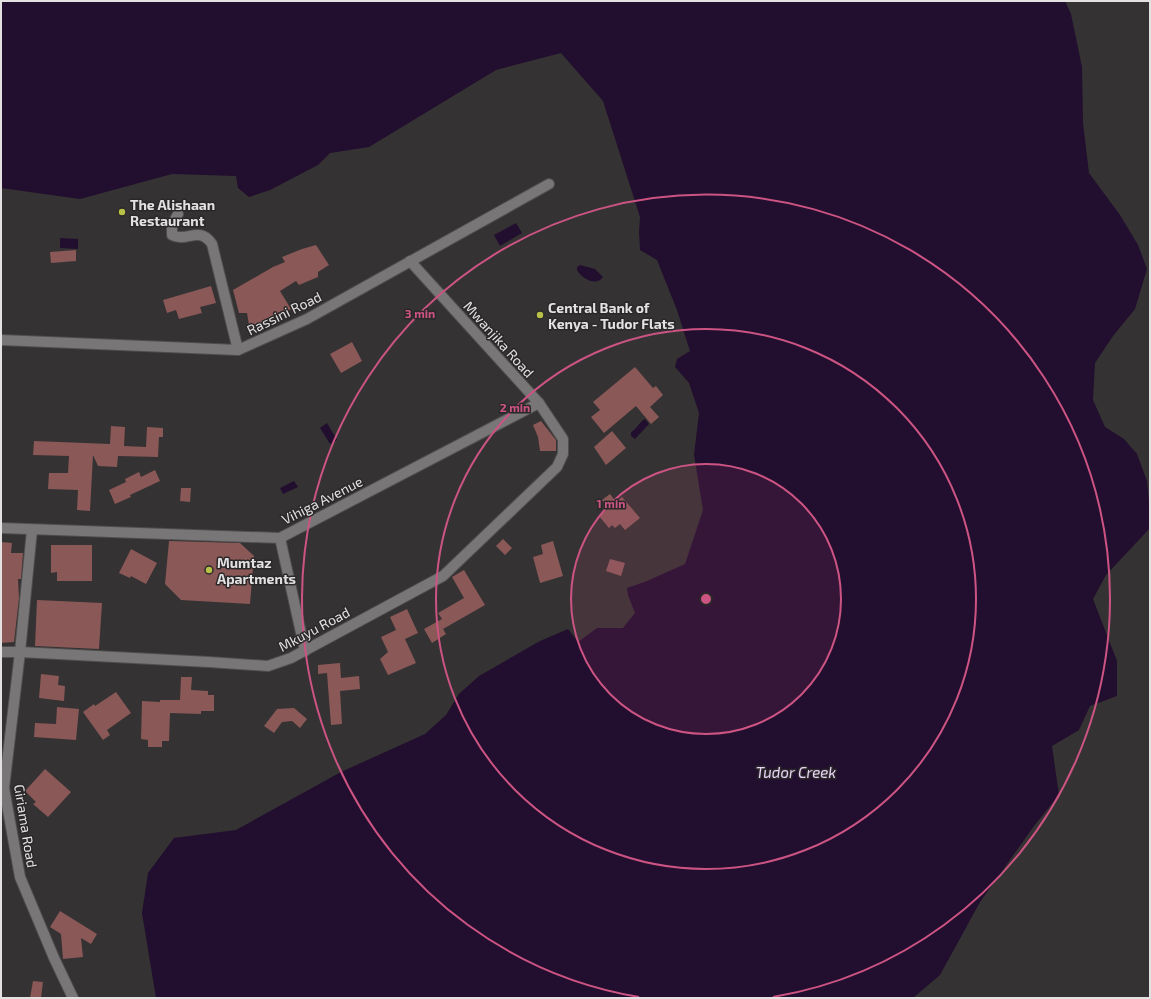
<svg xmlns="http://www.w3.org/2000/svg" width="1151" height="999" font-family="'Exo 2',sans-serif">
<rect width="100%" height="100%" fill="#353233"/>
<g fill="#220e2e">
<polygon points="1,1 1065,1 1071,14 1082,67 1083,123 1089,173 1120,215 1138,245 1147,269 1135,309 1113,336 1095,363 1093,400 1105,427 1124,439 1137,454 1147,481 1150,512 1150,528 1106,575 1093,599 1117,661 1117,696 1090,706 1079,730 1052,746 1059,795 1034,826 980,902 940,975 913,998 156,998 142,913 148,873 174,838 236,830 341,772 425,734 446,715 459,694 479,676 540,641 568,629 578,642 597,628 623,628 635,613 628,595 627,588 647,581 685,564 703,510 694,455 699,413 689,383 675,367 677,359 690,351 677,310 657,260 640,250 639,232 640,217 603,101 561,53 496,70 369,147 330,153 318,165 270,190 249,197 238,188 236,176 172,174 80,199 1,188"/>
<polygon points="516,223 522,233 500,246 494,235"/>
<polygon points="60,238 78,239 78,249 60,248"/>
<path d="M 580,265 L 595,269 L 603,277 C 596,287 581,278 577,270 L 577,267 Z"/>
<path d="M 645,419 L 649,424 L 635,439 L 631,436 L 631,432 C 637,429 639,422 645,419 Z"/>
<polygon points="327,423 337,440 330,444 320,428"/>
<polygon points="294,481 298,487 283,494 280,488"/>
</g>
<g fill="#895857">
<polygon points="316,245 329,265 318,272 318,277 299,285 296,281 280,291 291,309 250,331 247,313 239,313 233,290 273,267 285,262 282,257 302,249"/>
<polygon points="76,250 76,261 51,263 50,252"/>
<polygon points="211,286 216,303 200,307 202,313 179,319 176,310 167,313 163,300"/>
<polygon points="352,342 362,361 341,373 330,354"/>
<polygon points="635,367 653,388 656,386 663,395 650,407 659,417 651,424 636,406 604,433 591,417 600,410 593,402"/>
<polygon points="541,421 556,440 556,451 540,451 538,437 533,425"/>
<polygon points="111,426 125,427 124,446 146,447 147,427 163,428 163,437 159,437 158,457 118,456 117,467 98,466 93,455 90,511 77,510 78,490 48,489 49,473 68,473 69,456 33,455 34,441 110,444"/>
<polygon points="612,431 626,448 606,465 594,447"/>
<polygon points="155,470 160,481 130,495 131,497 115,504 109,490 126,482 125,479 139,472 141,477"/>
<polygon points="181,488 191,488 190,502 180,501"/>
<polygon points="610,494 616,502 622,497 640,518 625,530 620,524 615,528 612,525 609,528 599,516 608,509 602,500"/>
<polygon points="503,539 512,548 505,555 496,546"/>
<polygon points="169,541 240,543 254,556 250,604 181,600 165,584"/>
<polygon points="553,541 563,576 540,583 533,557 543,554 541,545"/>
<polygon points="1,542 12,543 11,553 23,553 21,579 18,579 19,598 14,642 1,643"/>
<polygon points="51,545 92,545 92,581 57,581 57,572 51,573"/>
<polygon points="131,549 157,563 146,584 131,576 130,578 119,573"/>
<polygon points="610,559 625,563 621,576 606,571"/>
<polygon points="464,570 485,605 443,629 446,634 432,643 424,629 442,619 438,613 464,598 452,577"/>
<polygon points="37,600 102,603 99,649 35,646"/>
<polygon points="407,609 418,633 405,639 416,663 388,675 380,659 388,652 381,637 396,630 390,617"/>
<polygon points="340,663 341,678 359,676 360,689 340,691 342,724 331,725 327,673 318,674 318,665"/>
<polygon points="41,674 59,676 58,685 65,686 64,701 39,698"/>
<polygon points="181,677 192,677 191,690 208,691 208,695 214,695 214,711 201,711 201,714 170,713 169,741 162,741 162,747 148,747 148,740 141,739 142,701 160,702 160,700 180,700"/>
<polygon points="116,692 131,713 107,730 110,735 103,740 83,712 94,704 95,706"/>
<polygon points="57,707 79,709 76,740 34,737 35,723 56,724"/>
<polygon points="294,708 307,719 300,728 292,721 282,722 274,733 264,726 277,709"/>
<polygon points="45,769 71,792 48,817 33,804 36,802 25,791"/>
<polygon points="60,911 97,934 91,944 81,938 83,957 63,959 61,934 50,927"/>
<polygon points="33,981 43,982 41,998 30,998"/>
</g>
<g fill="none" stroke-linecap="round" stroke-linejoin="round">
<defs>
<g id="street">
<path d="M 178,214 L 172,225 L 172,235 C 186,243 199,225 212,244 L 238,350"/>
<polyline points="1,340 238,350 307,319 549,184"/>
<polyline points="1,528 280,538 539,403"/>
<polyline points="32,530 20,652 4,788 20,877 54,958 73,998"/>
<polyline points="280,538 305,651"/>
<polyline points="1,652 20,652 209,662 268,666 291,658 443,576 557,467 563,454 563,439 539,403 410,261"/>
</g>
</defs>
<use href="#street" stroke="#504e4e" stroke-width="12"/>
<use href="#street" stroke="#797677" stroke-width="10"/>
</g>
<circle cx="706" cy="599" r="135" fill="#cc5483" fill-opacity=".12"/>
<g fill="none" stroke="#cc5483" stroke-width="2">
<circle cx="706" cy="599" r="135"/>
<circle cx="706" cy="599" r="270"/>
<path d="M639 997A404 404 0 1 1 773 997"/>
</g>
<g fill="#b8c147" stroke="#2b2829" stroke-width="1.5">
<circle cx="122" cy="212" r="4"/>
<circle cx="540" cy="315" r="4"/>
<circle cx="209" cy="570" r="4"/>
</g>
<g text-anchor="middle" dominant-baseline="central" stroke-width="3" stroke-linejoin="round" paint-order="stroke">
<g font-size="14" font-weight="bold" fill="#e3e1e1" stroke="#2b2829" text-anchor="start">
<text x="130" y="204">The Alishaan<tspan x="130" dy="16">Restaurant</tspan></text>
<text x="548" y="307">Central Bank of<tspan x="548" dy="16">Kenya - Tudor Flats</tspan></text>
<text x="217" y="562">Mumtaz<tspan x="217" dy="16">Apartments</tspan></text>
</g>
<g font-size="14" fill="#e3e1e1" stroke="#2b2829">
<text transform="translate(284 313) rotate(-26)">Rassini Road</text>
<text transform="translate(499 339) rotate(48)">Mwanjika Road</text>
<text transform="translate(322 500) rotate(-27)">Vihiga Avenue</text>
<text transform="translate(314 629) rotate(-28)">Mkuyu Road</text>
<text transform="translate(26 826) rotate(81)">Giriama Road</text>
</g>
<g font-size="15" font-style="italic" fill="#e9d2f8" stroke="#2b2829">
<text x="796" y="772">Tudor Creek</text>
</g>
</g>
<circle cx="706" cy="599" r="6" fill="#cc5483" stroke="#2b2829" stroke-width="2"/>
<g font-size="12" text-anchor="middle" font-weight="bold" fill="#cc5483" stroke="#2b2829" stroke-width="3" stroke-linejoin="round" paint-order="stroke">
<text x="420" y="318">3 min</text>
<text x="515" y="412">2 min</text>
<text x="611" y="508">1 min</text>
</g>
<rect width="1151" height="999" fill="none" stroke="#e3e1e1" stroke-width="4"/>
</svg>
